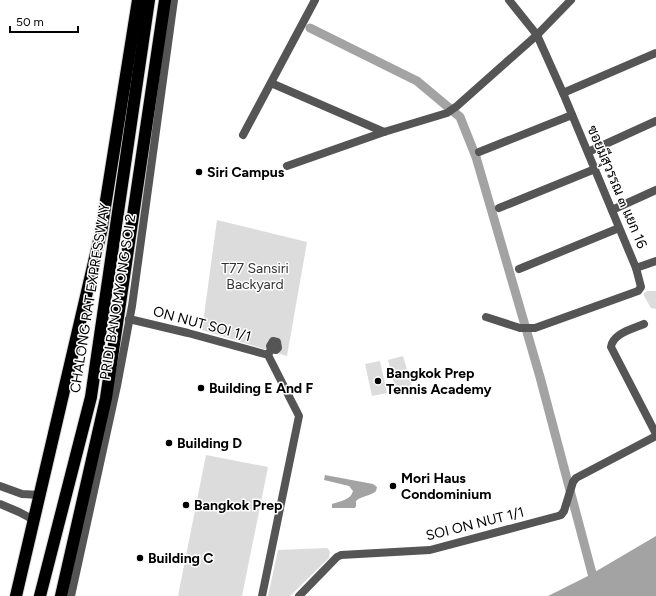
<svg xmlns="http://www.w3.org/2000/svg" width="656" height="596" font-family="Figtree,Sarabun,sans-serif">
<rect width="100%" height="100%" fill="#fff"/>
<g fill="#dcdcdc">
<polygon points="217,220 307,242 287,356 202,330"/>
<polygon points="647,291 656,291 656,309 651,308 644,296 644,293"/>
<polygon points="403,356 412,387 396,391 388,360"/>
<polygon points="380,361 387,393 372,396 365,364"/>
<polygon points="206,455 268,467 242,596 178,596"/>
<polygon points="327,548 330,551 329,558 290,596 268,596 278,550"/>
</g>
<g fill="#a3a3a3">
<path d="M 325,475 L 373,484 L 377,487 L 376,491 C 371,496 361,496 356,501 L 356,506 L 355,508 L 332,508 L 332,504 C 340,501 351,500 353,491 L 349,486 L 324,480 Z"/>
<polygon points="656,536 656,596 548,596 588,576"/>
</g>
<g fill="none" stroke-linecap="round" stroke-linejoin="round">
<polyline stroke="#a3a3a3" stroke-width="9" points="310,28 417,81 460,117 476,157 540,377 598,596"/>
<defs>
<g id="highway">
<polyline points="16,596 101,232 138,0"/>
<polyline points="40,596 91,397 149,0"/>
<polyline points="61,596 106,398 165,0"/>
</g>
</defs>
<use href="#highway" stroke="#dbdbdb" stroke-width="14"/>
<g stroke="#555" stroke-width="8">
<polyline points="271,83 384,132 447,113 457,106 537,35 571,0"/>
<polyline points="563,93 656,53"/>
<polyline points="243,135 315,0"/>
<polyline points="479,152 572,115"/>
<polyline points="588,152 656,121"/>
<polyline points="287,166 384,132"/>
<polyline points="499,208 595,169"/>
<polyline points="612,210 656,190"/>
<polyline points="636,268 656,261"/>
<polyline points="519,269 619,228"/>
<polyline points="486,317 520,328 535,328 638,291 641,287 636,268 563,93 537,35 509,0"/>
<polyline points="129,319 188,333 268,355 299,416 262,596"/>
<path d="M 644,324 C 633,329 613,333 611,347 L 656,434"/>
<polyline points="268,355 271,349 270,346 273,341 277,342 278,348 276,350 271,349"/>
<polyline points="0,486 22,494 40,495"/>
<polyline points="0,504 19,512 34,520"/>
<polyline points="71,596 117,386 132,306 174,0"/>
<polyline points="299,596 337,557 341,555 430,550 558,516 561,515 564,511 573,482 576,478 656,436"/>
</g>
<use href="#highway" stroke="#000" stroke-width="12"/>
</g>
<g fill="#000" stroke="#fff" stroke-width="1.5">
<circle cx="199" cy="172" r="4"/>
<circle cx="378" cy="381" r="4"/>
<circle cx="201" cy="388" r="4"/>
<circle cx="169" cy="443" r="4"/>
<circle cx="393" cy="486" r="4"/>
<circle cx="186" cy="505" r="4"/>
<circle cx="140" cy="558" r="4"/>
</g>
<g text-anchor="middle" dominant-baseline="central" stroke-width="3" stroke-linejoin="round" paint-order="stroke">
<g font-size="14" font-weight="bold" fill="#000" stroke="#fff" text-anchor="start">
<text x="207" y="172">Siri Campus</text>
<text x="386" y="373">Bangkok Prep<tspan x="386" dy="16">Tennis Academy</tspan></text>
<text x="209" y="388">Building E And F</text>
<text x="177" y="443">Building D</text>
<text x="401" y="478">Mori Haus<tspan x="401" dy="16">Condominium</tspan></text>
<text x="194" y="505">Bangkok Prep</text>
<text x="148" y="558">Building C</text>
</g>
<g font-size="14" fill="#000" stroke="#fff">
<text transform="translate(617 187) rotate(67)">ซอยมีสุวรรณ ๓ แยก 16</text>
<text transform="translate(118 297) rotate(-81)">PRIDI BANOMYONG SOI 2</text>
<text transform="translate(90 298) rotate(-81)">CHALONG RAT EXPRESSWAY</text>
<text transform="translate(202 324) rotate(15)">ON NUT SOI 1/1</text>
<text transform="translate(475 524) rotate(-14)">SOI ON NUT 1/1</text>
</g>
<g font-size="14" fill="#333" stroke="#fff">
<text x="255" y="268">T77 Sansiri<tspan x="255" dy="16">Backyard</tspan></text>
</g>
</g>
<path d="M10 26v6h68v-6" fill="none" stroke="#000000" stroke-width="2"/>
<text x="16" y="26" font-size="12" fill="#000000" stroke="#ffffff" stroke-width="3" paint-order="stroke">50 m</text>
</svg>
